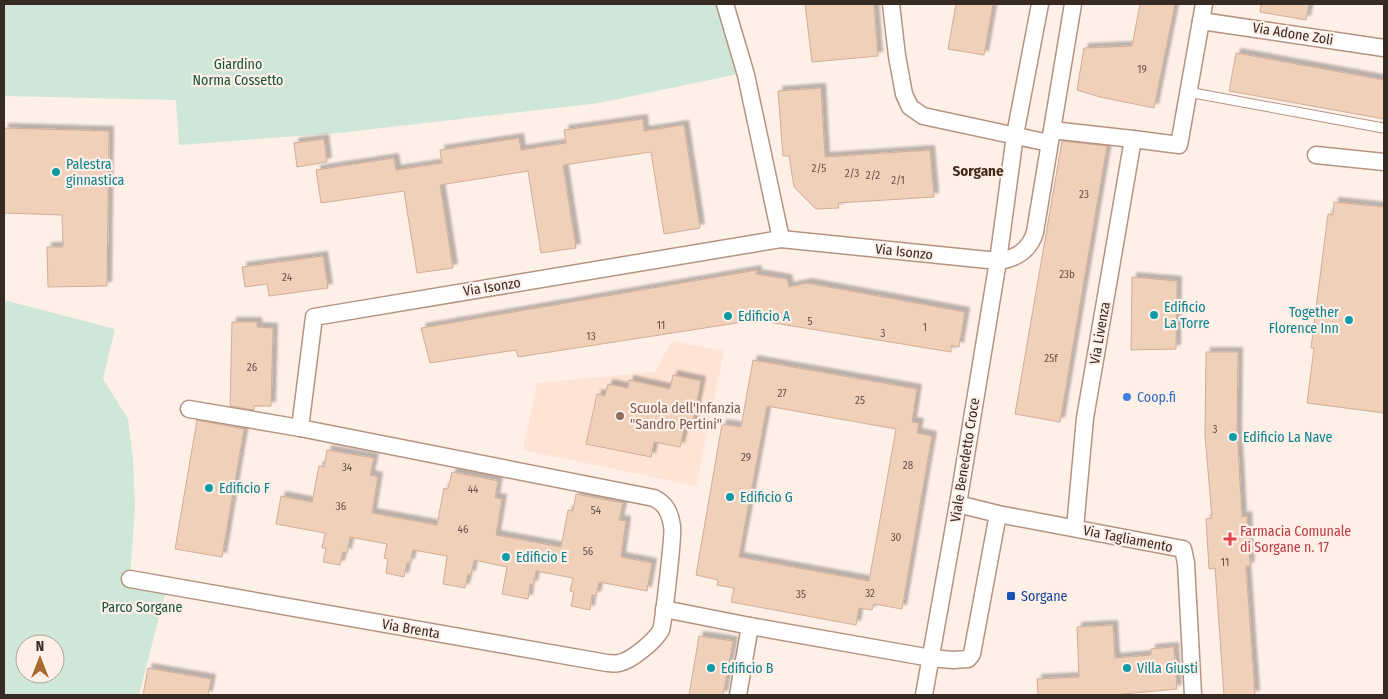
<svg xmlns="http://www.w3.org/2000/svg" width="1388" height="699" font-family="'Fira Sans Condensed',sans-serif">
<defs>
<filter id="shadow"><feDropShadow dx="4.5" dy="-4.5" stdDeviation="1" flood-color="#0004"/></filter>
</defs>
<rect width="100%" height="100%" fill="#feefe7"/>
<polygon fill="#ffe4d6" points="672,341 724,351 696,486 523,450 537,383 655,372"/>
<g fill="#cee7d8" fill-rule="evenodd">
<polygon points="4,4 716,4 738,74 599,103 338,133 179,145 176,100 4,96"/>
<path d="M 4,300 L 115,329 L 103,379 L 128,419 L 133,459 L 135,507 L 130,578 L 167,586 L 139,695 L 4,695 ZM 25,644 L 55,644 L 55,674 L 25,674 Z"/>
</g>
<g fill="#f1d0ba" stroke="#cfae99" fill-rule="evenodd" filter="url(#shadow)">
<polygon points="805,4 874,4 878,56 812,62"/>
<polygon points="956,4 993,4 984,55 948,49"/>
<polygon points="1140,4 1175,4 1154,108 1100,97 1077,90 1084,48 1132,46"/>
<polygon points="1261,4 1309,4 1306,20 1260,12"/>
<polygon points="1236,53 1384,80 1384,119 1229,91"/>
<polygon points="821,88 825,157 930,150 934,197 838,203 839,208 816,209 794,187 789,156 783,156 778,91"/>
<polygon points="643,119 644,131 684,125 700,228 664,234 651,152 563,165 576,248 541,253 528,171 440,185 453,268 417,273 404,191 321,203 316,170 394,158 396,170 442,163 440,150 519,138 521,150 566,143 564,130"/>
<polygon points="4,128 109,131 107,286 48,287 47,247 63,247 62,215 4,213"/>
<polygon points="324,139 327,162 297,167 294,143"/>
<polygon points="1062,141 1107,146 1060,422 1015,414"/>
<polygon points="1334,202 1384,207 1384,413 1307,403 1314,348 1311,348 1328,214 1333,215"/>
<polygon points="323,256 328,288 269,296 267,284 245,287 242,267"/>
<polygon points="757,270 756,274 787,279 789,287 807,283 965,312 959,347 951,345 951,352 756,320 518,357 516,350 430,363 421,328"/>
<polygon points="1132,277 1177,281 1176,349 1131,350"/>
<polygon points="232,322 257,322 257,327 273,328 271,406 254,406 254,410 230,406"/>
<polygon points="1206,352 1238,352 1237,430 1242,517 1247,516 1250,566 1246,566 1255,695 1224,695 1215,568 1209,569 1206,519 1212,518 1205,435"/>
<path d="M 753,360 L 917,389 L 912,422 L 919,423 L 917,433 L 932,436 L 902,609 L 874,604 L 872,610 L 859,608 L 856,625 L 731,602 L 734,588 L 717,585 L 718,580 L 696,575 L 722,424 L 741,427 ZM 767,406 L 896,429 L 869,581 L 739,557 Z"/>
<polygon points="673,375 701,381 692,426 685,424 680,447 654,442 651,457 586,444 597,394 605,396 608,384 628,388 629,380 670,389"/>
<polygon points="197,420 244,429 222,557 175,549"/>
<polygon points="327,450 374,458 370,475 378,477 372,513 437,525 444,488 448,489 452,472 479,477 498,481 495,498 502,499 496,535 561,547 568,510 573,511 576,494 623,503 619,520 626,521 621,557 652,563 647,591 599,582 596,596 592,595 590,610 571,606 574,592 570,591 573,578 536,571 533,585 530,584 528,599 502,594 507,567 474,560 471,575 468,574 465,588 443,584 447,556 413,550 410,563 407,563 404,577 386,573 388,559 384,558 387,544 350,537 347,553 343,552 340,565 323,562 326,548 322,548 325,533 276,524 281,496 312,502 319,466 324,467"/>
<polygon points="1113,625 1115,658 1151,655 1151,649 1174,647 1177,689 1113,695 1038,695 1037,679 1079,677 1077,627"/>
<polygon points="699,636 733,641 723,695 689,695"/>
<polygon points="148,668 211,679 208,695 143,695"/>
</g>
<g fill="none" stroke-linecap="round" stroke-linejoin="round">
<defs>
<polyline id="lane" points="1188,92 1383,128"/>
<g id="street">
<polyline points="725,4 746,75 781,239"/>
<polyline points="891,4 897,56 904,94 910,107 923,116 1049,143"/>
<polyline points="1201,21 1384,48"/>
<polyline points="1052,130 1133,139"/>
<polyline points="1316,155 1384,162"/>
<path d="M 300,428 L 314,317 L 781,239 L 998,261 C 1016,259 1030,250 1035,232 L 1073,4"/>
<polyline points="958,504 998,514 1183,549 1186,563 1193,695"/>
<polyline points="1075,528 1085,418 1133,139 1179,145 1204,4"/>
<path d="M 130,579 L 607,663 C 611,663 615,664 619,663 C 631,661 655,641 661,630 C 663,625 674,533 672,526 C 670,513 666,504 654,498 L 300,428 L 189,409"/>
<polyline points="664,609 750,626 931,658 953,660 968,659 972,654 998,514"/>
<polyline points="738,695 750,626"/>
<polyline points="924,695 958,504 998,261 1015,135 1040,4"/>
</g>
</defs>
<use href="#lane" stroke="#b59381" stroke-width="11"/>
<use href="#street" stroke="#b59381" stroke-width="19"/>
<use href="#lane" stroke="#fff" stroke-width="9"/>
<use href="#street" stroke="#fff" stroke-width="16"/>
</g>
<g fill="#0f9aa8" stroke="#feefe7" stroke-width="2">
<circle cx="56" cy="172" r="5"/>
<circle cx="1154" cy="315" r="5"/>
<circle cx="728" cy="316" r="5"/>
<circle cx="1349" cy="320" r="5"/>
<circle cx="1233" cy="437" r="5"/>
<circle cx="209" cy="488" r="5"/>
<circle cx="730" cy="497" r="5"/>
<circle cx="506" cy="557" r="5"/>
<circle cx="711" cy="668" r="5"/>
<circle cx="1127" cy="668" r="5"/>
</g>
<circle fill="#3f7fe0" stroke="#feefe7" stroke-width="2" cx="1127" cy="397" r="5"/>
<circle fill="#8d6e63" stroke="#feefe7" stroke-width="2" cx="620" cy="416" r="5"/>
<path fill="#e0444e" stroke="#feefe7" stroke-width="2" d="M1227.5 531.5h5v5h5v5h-5v5h-5v-5h-5v-5h5z"/>
<rect fill="#1a4fb4" stroke="#feefe7" stroke-width="2" x="1006" y="591" width="10" height="10" rx="2.5"/>
<g text-anchor="middle" dominant-baseline="central" stroke-width="4.5" stroke-linejoin="round" paint-order="stroke">
<g font-size="11" fill="#665448">
<text x="1142" y="69">19</text>
<text x="819" y="168">2/5</text>
<text x="852" y="173">2/3</text>
<text x="873" y="175">2/2</text>
<text x="898" y="180">2/1</text>
<text x="1084" y="194">23</text>
<text x="1067" y="274">23b</text>
<text x="287" y="277">24</text>
<text x="810" y="321">5</text>
<text x="661" y="325">11</text>
<text x="925" y="327">1</text>
<text x="883" y="333">3</text>
<text x="591" y="336">13</text>
<text x="1051" y="358">25f</text>
<text x="252" y="367">26</text>
<text x="782" y="393">27</text>
<text x="860" y="400">25</text>
<text x="1215" y="429">3</text>
<text x="746" y="457">29</text>
<text x="908" y="465">28</text>
<text x="347" y="467">34</text>
<text x="473" y="489">44</text>
<text x="341" y="506">36</text>
<text x="596" y="510">54</text>
<text x="463" y="529">46</text>
<text x="896" y="537">30</text>
<text x="588" y="551">56</text>
<text x="1225" y="562">11</text>
<text x="870" y="593">32</text>
<text x="801" y="594">35</text>
</g>
<g font-size="14" fill="#372a22" stroke="#feefe7">
<text transform="translate(1293 34) rotate(9)">Via Adone Zoli</text>
<text transform="translate(904 252) rotate(6)">Via Isonzo</text>
<text transform="translate(492 287) rotate(-9)">Via Isonzo</text>
<text transform="translate(1100 333) rotate(-80)">Via Livenza</text>
<text transform="translate(965 460) rotate(-81)">Viale Benedetto Croce</text>
<text transform="translate(1128 539) rotate(11)">Via Tagliamento</text>
<text transform="translate(411 629) rotate(10)">Via Brenta</text>
</g>
<g font-size="14" fill="#155438" stroke="#feefe7">
<text x="238" y="64">Giardino<tspan x="238" dy="16">Norma Cossetto</tspan></text>
<text x="142" y="607">Parco Sorgane</text>
</g>
<g font-size="14" fill="#0d838f" stroke="#feefe7" text-anchor="start">
<text x="66" y="164">Palestra<tspan x="66" dy="16">ginnastica</tspan></text>
<text x="1164" y="307">Edificio<tspan x="1164" dy="16">La Torre</tspan></text>
<text x="1339" y="312" text-anchor="end">Together<tspan x="1339" dy="16">Florence Inn</tspan></text>
<text x="738" y="316">Edificio A</text>
<text x="1243" y="437">Edificio La Nave</text>
<text x="219" y="488">Edificio F</text>
<text x="740" y="497">Edificio G</text>
<text x="516" y="557">Edificio E</text>
<text x="721" y="668">Edificio B</text>
<text x="1137" y="668">Villa Giusti</text>
</g>
<g font-size="14" fill="#366cbe" stroke="#feefe7" text-anchor="start">
<text x="1137" y="397">Coop.fi</text>
</g>
<g font-size="14" fill="#785e54" stroke="#feefe7" text-anchor="start">
<text x="630" y="408">Scuola dell'Infanzia<tspan x="630" dy="16">"Sandro Pertini"</tspan></text>
</g>
<g font-size="14" fill="#be3a42" stroke="#feefe7" text-anchor="start">
<text x="1240" y="531">Farmacia Comunale<tspan x="1240" dy="16">di Sorgane n. 17</tspan></text>
</g>
<g font-size="14" fill="#164399" stroke="#feefe7" text-anchor="start">
<text x="1021" y="596">Sorgane</text>
</g>
<g font-size="15" font-weight="bold" fill="#45291a" stroke="#feefe7">
<text x="978" y="171">Sorgane</text>
</g>
</g>
<rect width="1388" height="699" fill="none" stroke="#372a22" stroke-width="10"/>
<g transform="translate(40 659)"><circle r="24" fill="#feefe7" stroke="#aea098"/>
<path d="M0-4L9 19L0 12L-9 19Z" fill="#a7682e"/>
<text y="-8" font-size="14" font-weight="bold" text-anchor="middle" fill="#372a22">N</text>
</g>
</svg>
